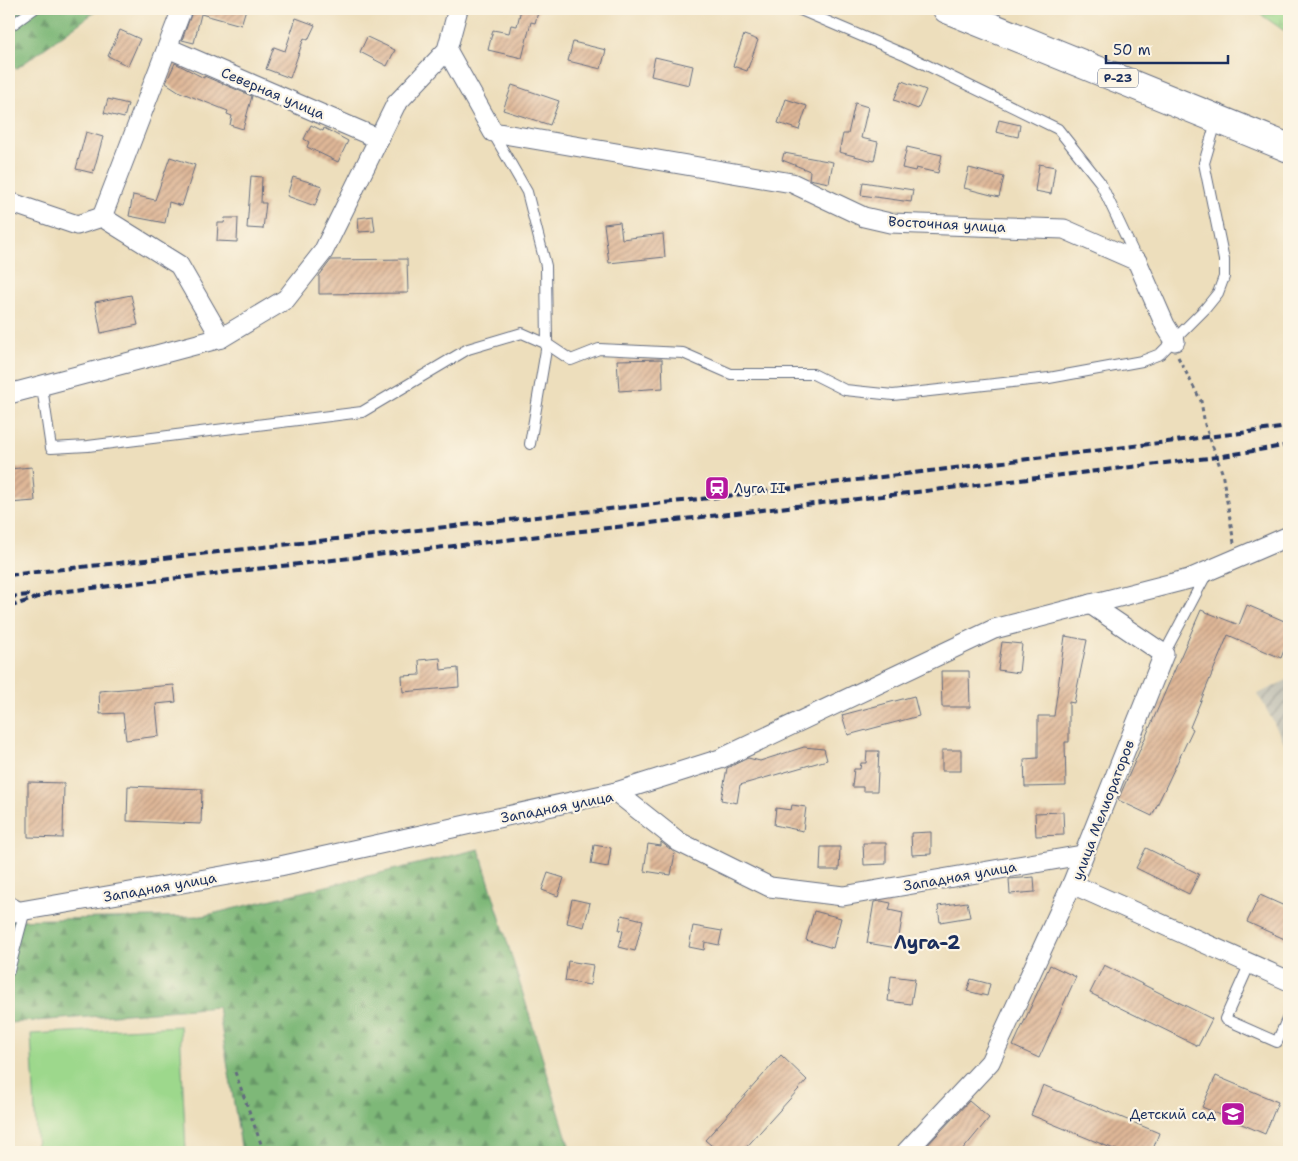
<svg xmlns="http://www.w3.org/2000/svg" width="1298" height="1161" font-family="'Shantell Sans',sans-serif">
<defs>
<pattern id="industrial-furrows" width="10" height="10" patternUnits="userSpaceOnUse" patternTransform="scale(1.25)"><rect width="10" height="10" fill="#c6c5b8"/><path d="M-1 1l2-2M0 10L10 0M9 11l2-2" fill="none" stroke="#a0a099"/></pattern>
<pattern id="forest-firs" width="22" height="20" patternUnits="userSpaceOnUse" patternTransform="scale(1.25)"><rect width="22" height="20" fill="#7eb878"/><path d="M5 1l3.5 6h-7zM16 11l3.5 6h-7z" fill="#669666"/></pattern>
<pattern id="wetland-marsh" width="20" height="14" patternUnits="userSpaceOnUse" patternTransform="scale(1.25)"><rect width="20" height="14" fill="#9dd88c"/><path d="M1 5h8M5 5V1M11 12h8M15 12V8" fill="none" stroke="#87ba7b"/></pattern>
<pattern id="building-hatch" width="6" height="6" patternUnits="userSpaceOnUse" patternTransform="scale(1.25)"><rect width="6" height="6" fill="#dfb797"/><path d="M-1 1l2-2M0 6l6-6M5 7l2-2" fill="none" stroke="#b4957e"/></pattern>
</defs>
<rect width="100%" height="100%" fill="#fcf5e5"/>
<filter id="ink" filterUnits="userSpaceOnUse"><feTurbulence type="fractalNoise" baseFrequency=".02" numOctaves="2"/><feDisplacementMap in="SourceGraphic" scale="10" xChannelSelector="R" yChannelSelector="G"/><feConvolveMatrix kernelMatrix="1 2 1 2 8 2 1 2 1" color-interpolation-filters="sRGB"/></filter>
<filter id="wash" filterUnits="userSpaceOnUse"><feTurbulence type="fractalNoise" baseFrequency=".0096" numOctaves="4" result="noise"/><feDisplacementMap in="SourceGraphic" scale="20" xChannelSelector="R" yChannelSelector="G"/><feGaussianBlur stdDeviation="1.12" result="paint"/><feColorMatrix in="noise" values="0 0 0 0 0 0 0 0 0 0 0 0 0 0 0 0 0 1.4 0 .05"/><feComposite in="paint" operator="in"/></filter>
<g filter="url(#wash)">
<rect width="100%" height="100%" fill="#eddebc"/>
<polygon fill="url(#industrial-furrows)" points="1289,679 1289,751 1258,694"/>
<g fill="url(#forest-firs)" stroke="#4c746b">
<polygon points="9,9 99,9 16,69 9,63"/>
<polygon points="479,849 571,1152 242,1152 218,1007 9,1023 9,920 203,916"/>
</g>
<polygon fill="url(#wetland-marsh)" stroke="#5c8475" points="1253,9 1289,9 1289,34"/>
<polygon fill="#9dd88c" stroke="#5c8475" points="180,1026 186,1152 37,1152 31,1034"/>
<g id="blocks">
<g fill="url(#building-hatch)">
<polygon points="193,9 246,9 241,25 201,14 194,43 182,40"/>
<polygon points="521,9 539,9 535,23 531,22 522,58 488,50 493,30 509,33 511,25 517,26"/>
<polygon points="296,18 315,25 308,40 304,38 290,78 266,69 274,47 285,51"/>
<polygon points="120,30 140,39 128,66 108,56"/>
<polygon points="744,35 758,40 747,71 733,66"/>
<polygon points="367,37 395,50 387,66 360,52"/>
<polygon points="573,42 606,50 601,69 568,61"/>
<polygon points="655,57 693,66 689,85 651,76"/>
<polygon points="175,63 204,78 204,76 252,96 243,129 230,125 232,116 227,114 228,111 180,92 166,83"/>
<polygon points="902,81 926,90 918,109 894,100"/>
<polygon points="512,85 559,101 550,125 503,110"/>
<polygon points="108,99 128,104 124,118 104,113"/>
<polygon points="786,99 807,106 799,130 778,123"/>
<polygon points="855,103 868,107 861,138 878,142 874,161 839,152 843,134 848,134"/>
<polygon points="999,120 1020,125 1018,137 996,132"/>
<polygon points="311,125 323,131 324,128 348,141 338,162 307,147 309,142 304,139"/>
<polygon points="86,132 103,137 93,173 76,169"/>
<polygon points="907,147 942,155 938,173 916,168 915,171 902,168"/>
<polygon points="784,153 833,162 829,183 809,179 810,171 782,160"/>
<polygon points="170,157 195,165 182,206 169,202 165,223 129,216 133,195 155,200"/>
<polygon points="1039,164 1055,167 1051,194 1035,191"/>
<polygon points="969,168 1004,177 999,197 964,188"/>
<polygon points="251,176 262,177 261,203 266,203 263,229 247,228"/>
<polygon points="293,177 322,186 315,206 287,196"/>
<polygon points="863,182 913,190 911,202 861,195"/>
<polygon points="373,216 375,231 359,232 358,218"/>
<polygon points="225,218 238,218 237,242 217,241 218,223 224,223"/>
<polygon points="620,222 622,239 663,234 665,257 609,263 604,224"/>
<polygon points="407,259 408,293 319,294 319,276 331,260"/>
<polygon points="131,295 138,325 101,333 95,302"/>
<polygon points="662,359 663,388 619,391 617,360"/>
<polygon points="32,467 35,501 9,503 9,469"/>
<polygon points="1247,605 1289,623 1289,647 1286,645 1281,658 1228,635 1190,727 1193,729 1152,816 1118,800 1201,610 1239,625"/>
<polygon points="1065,636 1087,640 1074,703 1069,702 1069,742 1065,742 1066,786 1025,787 1024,759 1038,758 1038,716 1054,716"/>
<polygon points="1002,642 1022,644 1019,673 998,670"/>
<polygon points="440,658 441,670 458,668 459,687 403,692 402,676 420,675 419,660"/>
<polygon points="941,671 969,671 970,707 942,707"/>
<polygon points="174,685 176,702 156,704 159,736 126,740 123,713 100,714 99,691"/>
<polygon points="914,696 919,716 848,735 842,715"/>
<polygon points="804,747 824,749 827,760 740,785 737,803 721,800 727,768 748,758 760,761"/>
<rect x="942" y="750" width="19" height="21"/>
<polygon points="867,751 879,751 877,791 863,791 863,787 852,787 854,769 860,769 861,763 866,763"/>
<polygon points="28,782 64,783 63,838 28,837"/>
<polygon points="128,786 202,789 201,824 127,821"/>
<polygon points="792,805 806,807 803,831 774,825 776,808 791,810"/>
<polygon points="1063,812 1064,835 1036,836 1035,813"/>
<polygon points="931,832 931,854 912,855 911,833"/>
<polygon points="661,842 675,853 671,875 644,871 648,844 661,846"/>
<polygon points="863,843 886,843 886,864 864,865"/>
<polygon points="594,845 611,848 608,867 591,864"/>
<polygon points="821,847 840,847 839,870 820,870"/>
<polygon points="1146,848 1199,874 1189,894 1136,868"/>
<polygon points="548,873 564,878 558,896 542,890"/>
<polygon points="1034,877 1035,892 1010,894 1009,879"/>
<polygon points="1260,895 1289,908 1289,941 1247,922"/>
<polygon points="572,899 590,903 584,927 567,923"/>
<polygon points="881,901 891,903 889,910 903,913 897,948 867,943 874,902"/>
<polygon points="967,902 970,917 940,922 938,906"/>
<polygon points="814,911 841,918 833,948 806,940"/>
<polygon points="622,915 643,920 635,951 619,947 623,931 619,930"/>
<polygon points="693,926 722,931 719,945 705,942 704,950 689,947"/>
<polygon points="568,961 593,965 590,985 565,981"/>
<polygon points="1050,965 1076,977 1039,1058 1013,1046"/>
<polygon points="1104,965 1212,1019 1198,1046 1090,993"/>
<polygon points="891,976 915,979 911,1004 888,1001"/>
<polygon points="971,979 990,984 987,996 967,991"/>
<polygon points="781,1055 807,1080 742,1152 719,1152 705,1140"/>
<polygon points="1216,1076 1278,1102 1265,1134 1202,1107"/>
<polygon points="1043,1085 1159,1133 1152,1152 1121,1152 1031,1115"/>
<polygon points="969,1101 989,1118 961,1152 921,1152"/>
</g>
</g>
</g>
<g filter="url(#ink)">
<use href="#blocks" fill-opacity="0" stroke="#646c7f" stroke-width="1"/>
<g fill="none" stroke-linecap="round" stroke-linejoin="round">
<defs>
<g id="service">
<polyline points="798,9 906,55 1058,129 1100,182 1137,260"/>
<polyline points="9,27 34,9"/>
<polyline points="493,133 527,192 546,266 547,344 530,444"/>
<polyline points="42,387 51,448 88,446 362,412 468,349 522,333 547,344 571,360 599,349 683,353 731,374 813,374 845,390 893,395 1049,378 1142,361 1160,354 1205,309 1218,293 1224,277 1224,260 1204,163 1217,119"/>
<polyline points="1164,654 1207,573"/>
<polyline points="9,901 25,910 9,971"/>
<polyline points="1250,963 1225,1019 1277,1042 1289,1015"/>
</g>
<g id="minor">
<polyline points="182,9 102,217 179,265 221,338"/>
<polyline points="168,48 379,139"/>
<polyline points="447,50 493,132 792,183 864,217 890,223 1064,229 1137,261 1165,325 1175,341"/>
<polyline points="9,202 77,225 102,217"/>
<polyline points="9,394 221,338 286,299 323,252 396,104 447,50 458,9"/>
<polyline points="1090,604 1164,654 1072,884 1289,981"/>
<polyline points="616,792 679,842 770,887 843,896 1082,855"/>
<polyline points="9,913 280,866 616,792 720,759 994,629 1189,579 1289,536"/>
<polyline points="906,1152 990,1062 1072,884"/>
</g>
<polyline id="primary" points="947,9 1289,148"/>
</defs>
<use href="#service" stroke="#646c7f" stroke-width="12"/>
<use href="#minor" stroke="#646c7f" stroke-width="21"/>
<use href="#primary" stroke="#646c7f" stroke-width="30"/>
<g stroke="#646c7f" stroke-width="3" stroke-dasharray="4 4" stroke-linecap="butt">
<polyline points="1178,357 1201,401 1205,425 1222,472 1234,543"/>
<polyline points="235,1072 264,1152"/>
</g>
<use href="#service" stroke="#fff" stroke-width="10"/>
<use href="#minor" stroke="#fff" stroke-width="19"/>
<use href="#primary" stroke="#fff" stroke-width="28"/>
<g stroke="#1b2f5e" stroke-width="4" stroke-dasharray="8 4" stroke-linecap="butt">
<polyline points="9,575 718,497 1289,427"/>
<polyline points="9,597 30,595"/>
<polyline points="9,607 50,593 1217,457 1289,445"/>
</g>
</g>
</g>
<defs>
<symbol id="station-square" viewBox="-11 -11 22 22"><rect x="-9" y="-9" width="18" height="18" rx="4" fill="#b5179e" stroke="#fcf5e5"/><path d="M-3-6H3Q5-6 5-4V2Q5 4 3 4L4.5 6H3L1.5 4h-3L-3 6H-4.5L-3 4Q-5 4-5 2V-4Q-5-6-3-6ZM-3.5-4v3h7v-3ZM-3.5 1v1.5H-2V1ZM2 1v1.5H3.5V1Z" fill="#fff"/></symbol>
<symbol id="school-square" viewBox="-11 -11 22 22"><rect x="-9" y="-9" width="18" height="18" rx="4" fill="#b5179e" stroke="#fcf5e5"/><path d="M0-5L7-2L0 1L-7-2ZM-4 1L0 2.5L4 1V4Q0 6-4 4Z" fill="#fff"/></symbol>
</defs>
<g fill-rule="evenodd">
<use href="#station-square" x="703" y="474" width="28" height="28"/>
<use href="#school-square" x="1219" y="1100" width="28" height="28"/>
</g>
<g text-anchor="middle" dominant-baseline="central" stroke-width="4.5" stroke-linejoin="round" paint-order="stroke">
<rect fill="#fcf5e5" stroke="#5e6a86" stroke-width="1" x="1098" y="68.5" width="40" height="19" rx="4"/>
<g font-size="12" font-weight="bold" fill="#1b2f5e">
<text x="1118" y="78">Р-23</text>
</g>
<g font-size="14" fill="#1b2f5e" stroke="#fcf5e5">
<text transform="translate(273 93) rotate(23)">Северная улица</text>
<text transform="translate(947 224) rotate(3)">Восточная улица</text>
<text transform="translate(557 807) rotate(-11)">Западная улица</text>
<text transform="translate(1103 810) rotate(-69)">улица Мелиораторов</text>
<text transform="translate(960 876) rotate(-10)">Западная улица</text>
<text transform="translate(160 887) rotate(-10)">Западная улица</text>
</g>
<g font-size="14" fill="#1b2f5e" stroke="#fcf5e5" text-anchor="start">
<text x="734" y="488">Луга II</text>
<text x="1216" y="1114" text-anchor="end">Детский сад</text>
</g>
<g font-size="19" font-weight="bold" fill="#1b2f5e" stroke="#fcf5e5">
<text x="927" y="942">Луга-2</text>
</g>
</g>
<rect width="1298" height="1161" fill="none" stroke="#fcf5e5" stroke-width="30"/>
<path d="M1106 55v8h122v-8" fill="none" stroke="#1b2f5e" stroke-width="2.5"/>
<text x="1113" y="55" font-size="15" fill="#1b2f5e" stroke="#fcf5e5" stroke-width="4" paint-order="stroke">50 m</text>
</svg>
